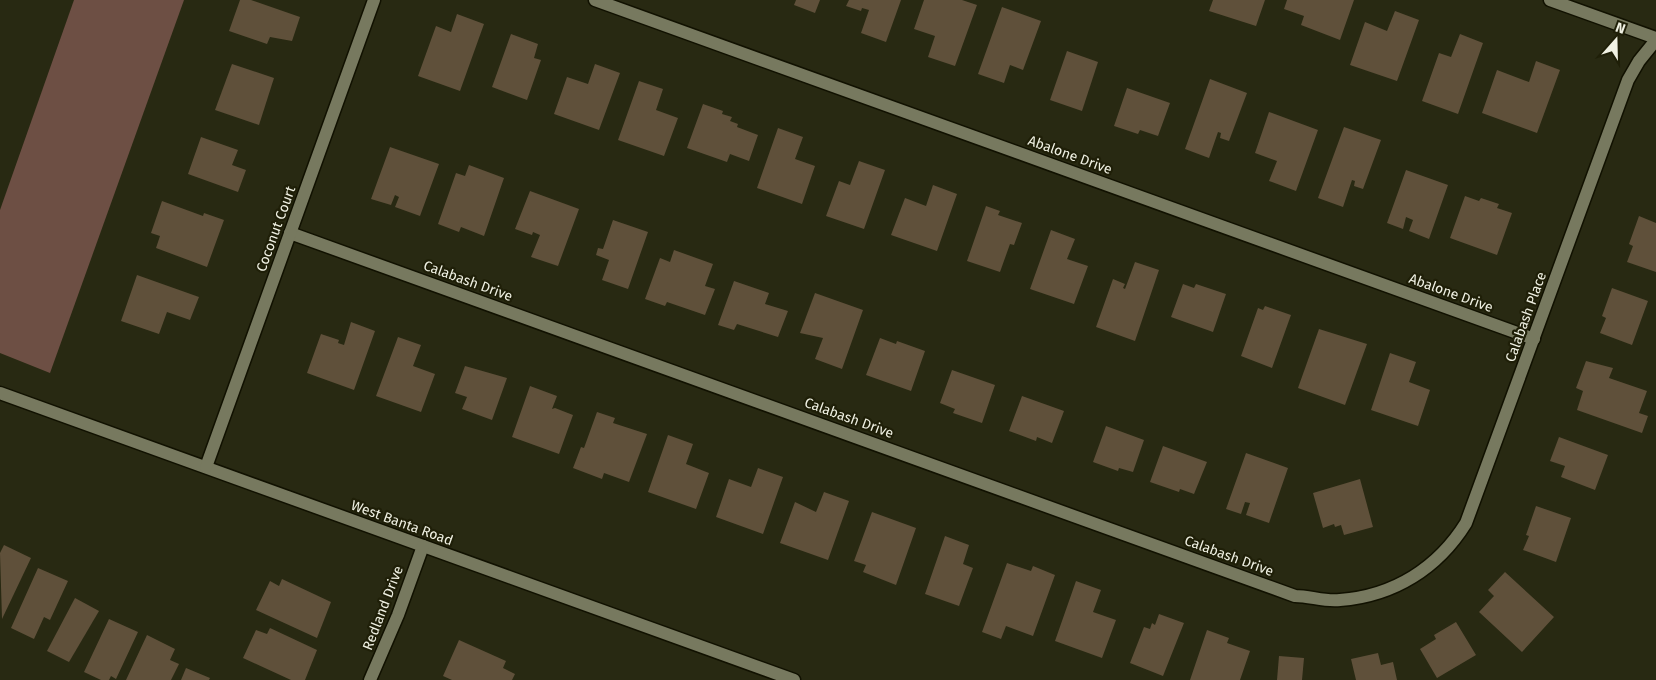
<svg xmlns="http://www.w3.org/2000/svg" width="1656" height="680" font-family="'Fira Sans',sans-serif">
<rect width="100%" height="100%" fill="#282912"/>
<polygon fill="#6d4f44" points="74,0 184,0 50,373 0,353 0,210"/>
<g fill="#5f503a">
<polygon points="240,0 251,0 300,17 292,41 270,37 267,44 229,31"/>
<polygon points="796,0 820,0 815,13 794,5"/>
<polygon points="849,0 901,0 886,42 861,33 869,10 862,8 861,11 846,6"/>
<polygon points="924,0 962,0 977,5 955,66 928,57 935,36 914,29"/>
<polygon points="1213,0 1265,0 1256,26 1209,11"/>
<polygon points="1287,0 1354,0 1340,40 1301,25 1304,16 1284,9"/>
<polygon points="1002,7 1041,21 1023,70 1010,65 1004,83 978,74"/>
<polygon points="1395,11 1419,20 1397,81 1350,65 1365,22 1387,31"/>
<polygon points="457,14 484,24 460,91 418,76 436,26 451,32"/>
<polygon points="511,34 538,44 534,58 541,60 527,100 492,87"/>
<polygon points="1460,34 1483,43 1458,114 1422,101 1439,53 1451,57"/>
<polygon points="1067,51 1098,62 1082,111 1050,100"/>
<polygon points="1536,61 1560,70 1537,133 1482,113 1497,70 1529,82"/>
<polygon points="232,64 274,78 259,125 215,110"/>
<polygon points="595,64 620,73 599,130 554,114 567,77 588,84"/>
<polygon points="1210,79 1247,93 1229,141 1220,138 1221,133 1218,132 1209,158 1185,149"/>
<polygon points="639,81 663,89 656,110 678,118 664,156 618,140"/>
<polygon points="1127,88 1170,103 1158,136 1140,130 1138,134 1114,126"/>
<polygon points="703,104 723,111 722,114 732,117 730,121 738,124 737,127 758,135 749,161 730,154 727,162 687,148"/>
<polygon points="1269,112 1318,130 1296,191 1269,181 1277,161 1255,153"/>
<polygon points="1344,127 1381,140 1363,189 1354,186 1355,181 1352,180 1343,207 1318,198"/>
<polygon points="778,128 803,137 795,159 815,166 802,204 757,188"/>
<polygon points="201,137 238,150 232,165 246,170 238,192 188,174"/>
<polygon points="390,147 439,164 420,216 395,207 399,197 395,195 391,205 371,199"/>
<polygon points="859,161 885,170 864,229 826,216 839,181 850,185"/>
<polygon points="469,165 504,178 484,236 461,227 459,232 438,224 456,173 465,176"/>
<polygon points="1406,170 1448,185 1429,239 1409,231 1413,220 1406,217 1403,229 1387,223"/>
<polygon points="933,185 957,194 937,251 891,235 905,198 926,206"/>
<polygon points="530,191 579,209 558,266 531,257 540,235 533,232 532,235 515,229"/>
<polygon points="1465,196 1479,201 1481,198 1499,204 1497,208 1512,213 1497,255 1450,238"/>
<polygon points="162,201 203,216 204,213 224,220 207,267 156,248 160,236 151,233"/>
<polygon points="986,206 1000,211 998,215 1022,223 1014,245 1010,244 1000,272 967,261"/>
<polygon points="1639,216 1656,223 1656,272 1627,262 1633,246 1629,244"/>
<polygon points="613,220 648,232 628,289 602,280 609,260 596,255 598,248 603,249"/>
<polygon points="1051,230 1075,239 1067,259 1088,266 1074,304 1030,289"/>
<polygon points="674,250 713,264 705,286 715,289 705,315 667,302 665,306 645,299 660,258 670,262"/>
<polygon points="1135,262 1159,270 1135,341 1096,327 1113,279 1125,284 1123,288 1125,289"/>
<polygon points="137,275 199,297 190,320 167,312 159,334 121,321"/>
<polygon points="734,281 769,293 765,304 788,311 778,337 737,324 734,330 718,325"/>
<polygon points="1183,284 1194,288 1196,284 1226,294 1213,332 1171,317"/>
<polygon points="1612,288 1648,301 1632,345 1600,333 1606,318 1602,316"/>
<polygon points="815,293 863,310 842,369 815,359 823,338 800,333"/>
<polygon points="1265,306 1291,315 1272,368 1241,356 1258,308 1263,310"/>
<polygon points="351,322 375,331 354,390 307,373 321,334 339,340 338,343 344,345"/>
<polygon points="1319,329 1367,344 1345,405 1298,388"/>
<polygon points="398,337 421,345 413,366 435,374 421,412 376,396"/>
<polygon points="880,338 896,344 897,341 925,351 911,391 866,375"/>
<polygon points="1390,353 1416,362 1409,382 1430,390 1418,426 1371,410"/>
<polygon points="1586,361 1613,368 1609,378 1647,391 1639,413 1648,416 1642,433 1577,410 1583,391 1576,388"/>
<polygon points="465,366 507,378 492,420 462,409 467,397 455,393"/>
<polygon points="952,370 995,385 982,423 953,413 955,409 940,403"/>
<polygon points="530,386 557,396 552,409 555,408 573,415 559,454 512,437"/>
<polygon points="1022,396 1064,411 1052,443 1037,437 1036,441 1009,431"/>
<polygon points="597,412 615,418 613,423 647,434 629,482 604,473 602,479 573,468 581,447 584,448"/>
<polygon points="1106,426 1144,440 1133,472 1119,468 1118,471 1093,462"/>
<polygon points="668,435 693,444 686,464 709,473 696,509 648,492"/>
<polygon points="1559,437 1608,455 1595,490 1561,477 1565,466 1550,461"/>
<polygon points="1163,446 1207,462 1194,494 1180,489 1179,492 1150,482"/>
<polygon points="1246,453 1288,468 1269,523 1246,515 1250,503 1245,502 1241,514 1226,509"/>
<polygon points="758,468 783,477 763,534 716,517 729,479 751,487"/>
<polygon points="1360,479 1373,527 1344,535 1341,525 1335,527 1334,524 1323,528 1313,493"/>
<polygon points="824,492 849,501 828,560 780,543 795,502 816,512"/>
<polygon points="1536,506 1571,518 1556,562 1523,550 1529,536 1526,535"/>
<polygon points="872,512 916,528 896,585 863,572 866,565 854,561"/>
<polygon points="945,536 969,545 963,564 973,568 959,606 925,594"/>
<polygon points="4,545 31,558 2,619 0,553"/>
<polygon points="1007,563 1031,571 1033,566 1055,575 1033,636 1006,626 1001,639 982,632"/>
<polygon points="38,568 68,581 50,620 44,617 34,639 11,628"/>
<polygon points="1505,572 1554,617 1522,652 1479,612 1494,596 1488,590"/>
<polygon points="282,579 331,602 317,638 256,610 270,581 279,586"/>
<polygon points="1076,581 1101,590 1093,612 1116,620 1102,658 1055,641"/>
<polygon points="75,598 99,611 69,662 47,651"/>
<polygon points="1159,614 1184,623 1163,676 1130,663 1144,627 1150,629 1152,623 1155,625"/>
<polygon points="109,619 138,632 116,679 111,676 109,680 101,680 84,672"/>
<polygon points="1456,622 1476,655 1437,678 1420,649 1436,639 1434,635"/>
<polygon points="270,628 317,650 305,680 291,680 243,658 256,630 267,634"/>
<polygon points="1207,630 1229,638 1227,643 1250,651 1240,680 1190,680"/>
<polygon points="147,635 175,649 170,660 179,664 171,680 126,680"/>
<polygon points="459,640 506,661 503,668 515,674 512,680 452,680 443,676"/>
<polygon points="1378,653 1381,665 1393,662 1397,680 1356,680 1351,659"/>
<polygon points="1279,656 1304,658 1302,680 1277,680"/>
<polygon points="186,668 210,678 209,680 181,680"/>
</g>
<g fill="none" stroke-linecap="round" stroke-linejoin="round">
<defs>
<g id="minor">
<polyline points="595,0 1534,339"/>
<polyline points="1550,0 1656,38"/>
<path d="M 290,233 L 1295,596 C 1310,596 1325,602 1340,600 C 1394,596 1438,568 1466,523 L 1628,80 L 1639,61 L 1656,40"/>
<polyline points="0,393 794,680"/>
<polyline points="206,467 374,0"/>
<polyline points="370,680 398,615 423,546"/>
</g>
</defs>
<use href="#minor" stroke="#110" stroke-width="15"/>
<use href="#minor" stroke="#77795f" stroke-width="12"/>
</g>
<g text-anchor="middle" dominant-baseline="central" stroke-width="4.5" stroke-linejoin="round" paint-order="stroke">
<g font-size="14" fill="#f0f1e3" stroke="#1f1f08">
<text transform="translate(1070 155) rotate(20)">Abalone Drive</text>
<text transform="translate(276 229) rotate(-70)">Coconut Court</text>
<text transform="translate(468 281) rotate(20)">Calabash Drive</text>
<text transform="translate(1451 293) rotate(20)">Abalone Drive</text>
<text transform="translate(1526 317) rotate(-70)">Calabash Place</text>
<text transform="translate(849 418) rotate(20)">Calabash Drive</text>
<text transform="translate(402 523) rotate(20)">West Banta Road</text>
<text transform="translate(1229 556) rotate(20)">Calabash Drive</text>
<text transform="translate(383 608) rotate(-69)">Redland Drive</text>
</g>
</g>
<g transform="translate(1616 40) rotate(20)" stroke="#1f1f08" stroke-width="4" paint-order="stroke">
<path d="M0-4L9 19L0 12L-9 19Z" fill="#f0f1e3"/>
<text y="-8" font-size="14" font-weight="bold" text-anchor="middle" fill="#f0f1e3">N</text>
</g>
</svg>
